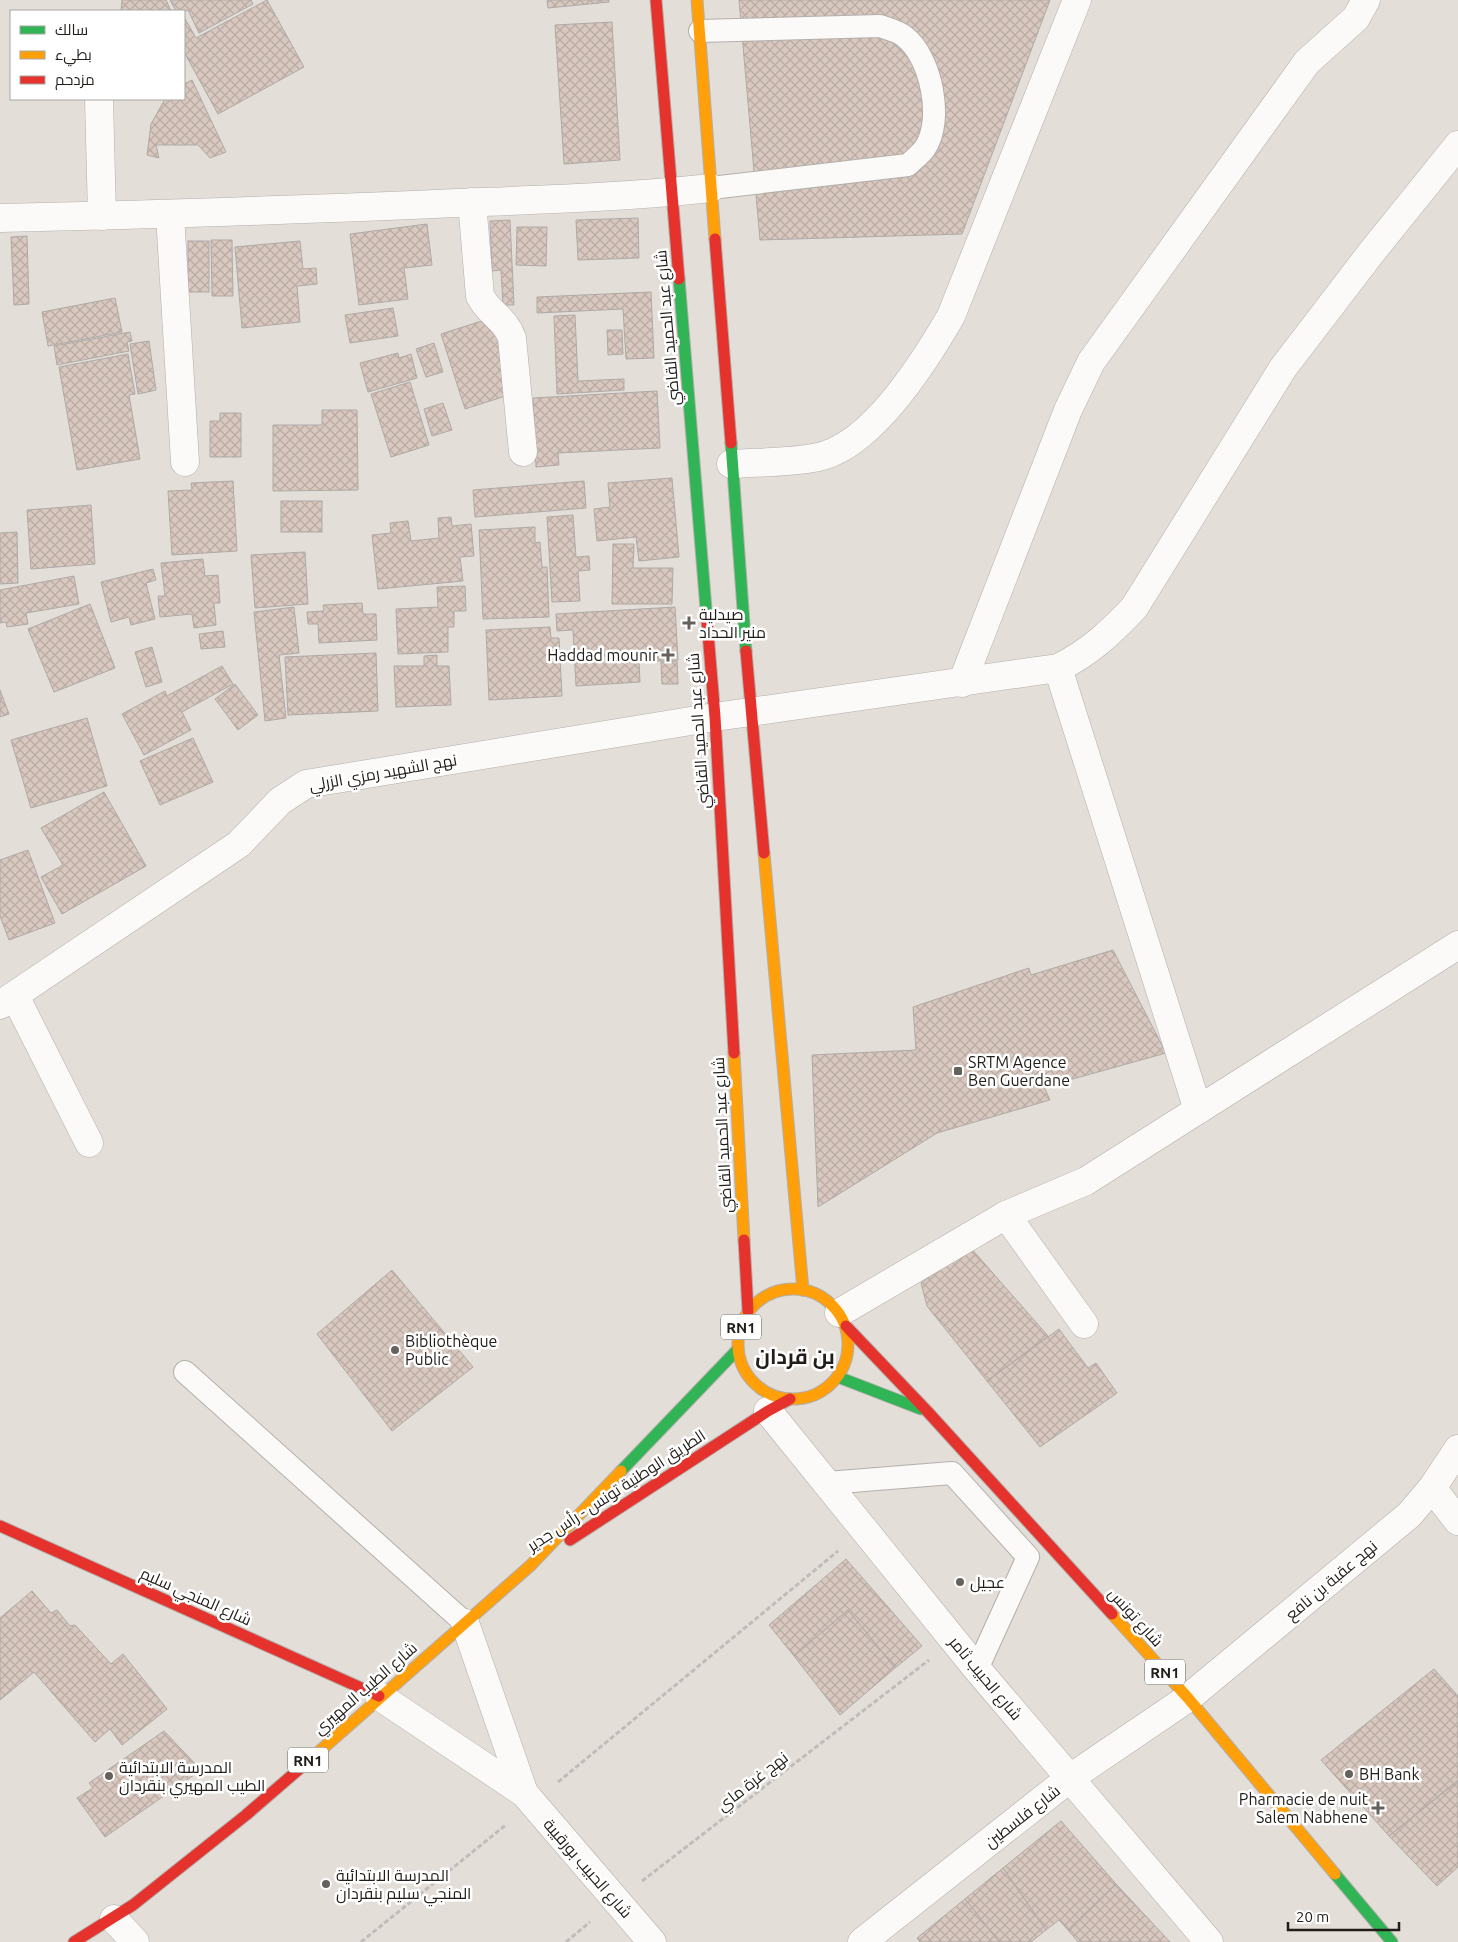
<svg xmlns="http://www.w3.org/2000/svg" width="1458" height="1942" font-family="Ubuntu,Cairo,sans-serif">
<defs>
<pattern id="building-cross-hatch" width="8" height="8" patternUnits="userSpaceOnUse" patternTransform="scale(1.25)"><rect width="8" height="8" fill="#d8c8bf"/><path d="M0 0l8 8M0 8l8-8" fill="none" stroke="#b9aba4"/></pattern>
</defs>
<rect width="100%" height="100%" fill="#e4ded9"/>
<g fill="url(#building-cross-hatch)" stroke="#afaaa7">
<polygon points="122,0 166,0 171,11 121,11"/>
<polygon points="170,0 251,0 253,4 199,33 188,10 184,12 176,11"/>
<polygon points="267,0 304,67 218,114 184,52 184,17 196,38"/>
<polygon points="547,0 609,0 609,2 548,8"/>
<polygon points="739,0 1050,0 962,234 760,240"/>
<polygon points="612,22 620,160 564,164 555,25"/>
<polygon points="192,80 226,152 210,158 198,145 156,145 159,158 147,155 151,124 165,99 184,99 184,84"/>
<polygon points="638,218 639,258 578,260 576,220"/>
<polygon points="510,220 514,305 503,305 501,270 492,271 490,221"/>
<polygon points="427,224 432,265 404,268 408,299 359,305 350,234"/>
<polygon points="517,227 547,227 546,266 516,265"/>
<polygon points="27,236 29,304 14,305 11,237"/>
<polygon points="211,240 232,240 233,296 212,296"/>
<rect x="188" y="241" width="21" height="51"/>
<polygon points="300,241 303,269 316,268 317,284 297,286 300,322 242,328 235,247"/>
<polygon points="651,292 654,358 626,359 623,309 537,313 537,297"/>
<polygon points="115,298 122,332 48,346 42,312"/>
<polygon points="393,308 398,336 350,343 345,315"/>
<polygon points="575,315 578,381 624,379 624,390 557,394 554,316"/>
<polygon points="491,318 515,393 465,409 441,334"/>
<polygon points="607,330 622,330 623,354 608,355"/>
<polygon points="130,332 132,341 127,342 129,351 57,365 54,346"/>
<polygon points="149,341 156,390 138,394 130,344"/>
<polygon points="434,343 443,372 426,377 416,349"/>
<polygon points="398,353 399,358 411,354 417,378 368,392 360,363"/>
<polygon points="128,354 135,394 129,395 140,459 77,470 59,367"/>
<polygon points="410,382 429,445 391,457 371,394"/>
<polygon points="657,391 660,448 558,453 559,465 536,467 533,398"/>
<polygon points="443,403 452,430 432,436 424,409"/>
<polygon points="322,410 357,410 358,490 273,491 273,425 322,425"/>
<polygon points="220,413 241,413 241,457 210,457 210,421 220,421"/>
<polygon points="672,478 679,557 639,561 636,537 597,541 594,509 610,507 608,483"/>
<polygon points="233,481 237,551 172,555 168,491 192,490 191,483"/>
<polygon points="584,481 586,508 475,517 473,490"/>
<rect x="281" y="501" width="41" height="31"/>
<polygon points="91,505 95,564 31,569 27,510"/>
<polygon points="573,515 576,557 589,556 590,570 578,571 580,601 552,602 547,517"/>
<polygon points="451,517 452,526 471,524 474,556 460,557 463,581 378,589 372,535 391,533 390,523 408,521 411,541 439,538 438,518"/>
<polygon points="535,527 535,543 540,542 542,567 547,567 549,617 483,619 479,530"/>
<polygon points="17,532 18,583 0,584 0,533"/>
<polygon points="613,544 634,544 633,568 673,568 672,604 612,604"/>
<polygon points="305,552 308,604 255,608 251,555"/>
<polygon points="203,559 205,576 218,575 220,603 214,603 216,625 194,628 192,614 160,617 158,596 165,596 161,563"/>
<polygon points="153,569 156,580 146,583 155,619 131,625 129,617 111,622 101,582"/>
<polygon points="74,576 79,604 26,613 28,624 7,627 6,622 0,623 0,590"/>
<polygon points="465,586 466,611 454,611 454,627 448,627 448,652 398,654 396,609 438,607 437,587"/>
<polygon points="362,603 363,614 376,614 377,640 319,643 318,624 308,624 307,612 324,611 323,605"/>
<polygon points="90,604 115,668 54,692 28,629"/>
<polygon points="294,607 299,653 279,655 286,718 265,721 254,612"/>
<polygon points="675,607 678,660 639,662 640,682 576,686 573,630 557,631 556,614"/>
<polygon points="550,627 551,638 559,638 562,696 489,700 486,630"/>
<polygon points="223,631 225,647 201,649 199,634"/>
<polygon points="152,647 162,682 146,687 135,652"/>
<polygon points="376,653 378,711 288,715 285,657"/>
<polygon points="437,655 437,666 449,666 451,705 396,707 394,666 424,666 424,656"/>
<polygon points="677,661 678,684 662,684 661,662"/>
<polygon points="222,666 233,684 182,712 191,730 144,755 122,714 165,691 167,696"/>
<polygon points="235,684 258,715 238,730 215,699"/>
<polygon points="0,690 9,714 0,717"/>
<polygon points="87,718 107,786 31,808 11,740"/>
<polygon points="193,738 213,782 160,805 140,761"/>
<polygon points="104,792 146,866 62,914 41,877 63,865 41,828"/>
<polygon points="28,850 55,923 9,940 0,916 0,860"/>
<polygon points="1113,950 1166,1053 1044,1087 1050,1100 937,1133 818,1207 812,1055 916,1050 913,1007 1029,968 1031,975"/>
<polygon points="970,1247 1048,1336 987,1381 927,1306 921,1283"/>
<polygon points="392,1270 473,1367 392,1431 317,1334"/>
<polygon points="1059,1329 1088,1368 1096,1363 1117,1393 1040,1447 987,1381"/>
<polygon points="846,1559 922,1646 895,1668 848,1610 794,1656 769,1625"/>
<polygon points="32,1591 51,1613 57,1610 70,1626 75,1625 111,1664 123,1654 167,1709 122,1745 110,1729 95,1742 34,1672 0,1700 0,1618"/>
<polygon points="848,1610 895,1668 840,1715 794,1656"/>
<polygon points="1434,1669 1458,1696 1458,1780 1389,1836 1321,1760"/>
<polygon points="164,1731 201,1770 105,1837 77,1798 93,1788 89,1783"/>
<polygon points="1458,1781 1458,1867 1437,1886 1389,1836"/>
<polygon points="1061,1821 1116,1884 1068,1930 1059,1920 1046,1930 1003,1868"/>
<polygon points="1003,1868 1046,1930 1031,1942 999,1942 965,1899"/>
<polygon points="1116,1884 1170,1942 1078,1942 1068,1930"/>
<polygon points="965,1899 999,1942 920,1942 917,1938"/>
</g>
<g fill="none" stroke-linecap="round" stroke-linejoin="round">
<defs>
<g id="lane">
<path d="M 700,31 L 880,26 C 888,29 899,31 905,37 C 931,57 944,120 925,148 C 921,154 914,159 908,165 L 711,188"/>
<polyline points="185,1372 465,1623"/>
<polyline points="827,1483 952,1473 1028,1557 977,1669"/>
</g>
<g id="street">
<polyline points="99,99 102,216"/>
<path d="M 472,202 L 480,296 C 489,314 505,318 512,338 L 523,452"/>
<polyline points="170,215 185,462"/>
<path d="M 0,218 C 145,215 290,210 435,204 C 527,200 619,198 711,188"/>
<path d="M 731,464 C 759,462 790,463 818,457 C 872,446 925,361 951,316 L 1077,0"/>
<polyline points="1058,668 1198,1110"/>
<polyline points="962,683 1068,410 1091,362 1307,62 1356,18 1366,0"/>
<polyline points="15,996 89,1143"/>
<path d="M 0,1005 L 239,844 L 280,801 L 306,784 L 715,717 L 1058,668 C 1089,653 1110,633 1134,608 L 1283,368 L 1371,253 L 1458,145"/>
<polyline points="1006,1215 1084,1324"/>
<polyline points="839,1313 1006,1215 1086,1181 1458,945"/>
<polyline points="768,1411 977,1669 1209,1942"/>
<polyline points="1432,1488 1458,1521"/>
<polyline points="465,1623 524,1793"/>
<polyline points="379,1696 524,1793 652,1942"/>
<polyline points="114,1919 135,1942"/>
<polyline points="862,1942 1070,1778 1188,1698 1409,1515 1432,1488 1458,1449"/>
</g>
<g id="fast">
<polyline points="679,279 707,621"/>
<polyline points="731,443 746,651"/>
<polyline points="838,1377 921,1409"/>
<polyline points="621,1471 738,1349"/>
<polyline points="1335,1874 1392,1942"/>
</g>
<g id="slow">
<polyline points="697,0 715,239"/>
<polyline points="764,853 803,1290"/>
<polyline points="734,1053 744,1240"/>
<circle cx="793" cy="1344" r="55"/>
<polyline points="1112,1614 1188,1698 1335,1874"/>
<polyline points="305,1764 531,1565 621,1471"/>
</g>
<g id="jam">
<polyline points="656,0 679,279"/>
<polyline points="715,239 731,443"/>
<polyline points="707,621 715,717 734,1053"/>
<polyline points="746,651 764,853"/>
<polyline points="744,1240 748,1311"/>
<polyline points="846,1326 927,1411 1112,1614"/>
<polyline points="0,1526 379,1696"/>
<polyline points="570,1540 768,1411 790,1399"/>
<polyline points="74,1942 133,1905 246,1815 305,1764"/>
</g>
</defs>
<use href="#lane" stroke="#b3afab" stroke-width="24"/>
<use href="#street" stroke="#b3afab" stroke-width="29"/>
<use href="#fast" stroke="#b3afab" stroke-width="13"/>
<use href="#slow" stroke="#b3afab" stroke-width="13"/>
<use href="#jam" stroke="#b3afab" stroke-width="13"/>
<g stroke="#bfbdbb" stroke-width="3" stroke-dasharray="5 2.5" stroke-linecap="butt">
<polyline points="558,1782 838,1551"/>
<polyline points="642,1881 929,1660"/>
<polyline points="361,1942 507,1824"/>
<polyline points="566,1942 590,1922"/>
</g>
<use href="#lane" stroke="#fbfaf9" stroke-width="22"/>
<use href="#street" stroke="#fbfaf9" stroke-width="28"/>
<use href="#fast" stroke="#30b455" stroke-width="11"/>
<use href="#slow" stroke="#ff9f0a" stroke-width="11"/>
<use href="#jam" stroke="#e5322d" stroke-width="11"/>
</g>
<g fill="#65615c" stroke="#fff" stroke-width="2">
<path d="M686.5 615.5h5v5h5v5h-5v5h-5v-5h-5v-5h5z"/>
<path d="M665.5 647.5h5v5h5v5h-5v5h-5v-5h-5v-5h5z"/>
<rect x="953" y="1066" width="10" height="10" rx="2.5"/>
<circle cx="395" cy="1350" r="5"/>
<circle cx="960" cy="1582" r="5"/>
<circle cx="1349" cy="1774" r="5"/>
<circle cx="109" cy="1776" r="5"/>
<path d="M1375.5 1800.5h5v5h5v5h-5v5h-5v-5h-5v-5h5z"/>
<circle cx="326" cy="1884" r="5"/>
</g>
<g text-anchor="middle" dominant-baseline="central" stroke-width="5" stroke-linejoin="round" paint-order="stroke">
<g fill="#fff" stroke="#64615e" stroke-width="1">
<rect x="721" y="1314.5" width="40" height="25" rx="4"/>
<rect x="1145" y="1659.5" width="40" height="25" rx="4"/>
<rect x="288" y="1747.5" width="40" height="25" rx="4"/>
</g>
<g font-size="15" font-weight="bold" fill="#211d19">
<text x="741" y="1327">RN1</text>
<text x="1165" y="1672">RN1</text>
<text x="308" y="1760">RN1</text>
</g>
<g font-size="16" fill="#211d19" stroke="#fff">
<text transform="translate(667 328) rotate(-95)">شارع عبد الحميد القاضي</text>
<text transform="translate(698 731) rotate(-94)">شارع عبد الحميد القاضي</text>
<text transform="translate(383 772) rotate(-10)">نهج الشهيد رمزي الزرلي</text>
<text transform="translate(722 1135) rotate(-93)">شارع عبد الحميد القاضي</text>
<text transform="translate(616 1490) rotate(-33)">الطريق الوطنية تونس - رأس جدير</text>
<text transform="translate(1331 1580) rotate(-40)">نهج عقبة بن نافع</text>
<text transform="translate(196 1596) rotate(24)">شارع المنجي سليم</text>
<text transform="translate(1136 1617) rotate(48)">شارع تونس</text>
<text transform="translate(986 1678) rotate(50)">شارع الحبيب ثامر</text>
<text transform="translate(365 1688) rotate(-41)">شارع الطيب المهيري</text>
<text transform="translate(752 1781) rotate(-38)">نهج غرة ماي</text>
<text transform="translate(1022 1816) rotate(-38)">شارع فلسطين</text>
<text transform="translate(588 1868) rotate(49)">شارع الحبيب بورقيبة</text>
</g>
<g font-size="16" fill="#211d19" stroke="#fff" text-anchor="start">
<text x="699" y="614">صيدلية<tspan x="699" dy="18">منير الحداد</tspan></text>
<text x="658" y="655" text-anchor="end">Haddad mounir</text>
<text x="968" y="1062">SRTM Agence<tspan x="968" dy="18">Ben Guerdane</tspan></text>
<text x="405" y="1341">Bibliothèque<tspan x="405" dy="18">Public</tspan></text>
<text x="970" y="1582">عجيل</text>
<text x="119" y="1767">المدرسة الابتدائية<tspan x="119" dy="18">الطيب المهيري بنقردان</tspan></text>
<text x="1359" y="1774">BH Bank</text>
<text x="1368" y="1799" text-anchor="end">Pharmacie de nuit<tspan x="1368" dy="18">Salem Nabhene</tspan></text>
<text x="336" y="1875">المدرسة الابتدائية<tspan x="336" dy="18">المنجي سليم بنقردان</tspan></text>
</g>
<g font-size="21" font-weight="bold" fill="#211d19" stroke="#fff">
<text x="795" y="1356">بن قردان</text>
</g>
</g>
<rect x="10" y="10" width="175" height="90" fill="#ffffff" stroke="#a6a5a3"/>
<rect x="20" y="26" width="25" height="8" fill="#30b455" stroke="#a6a5a3"/>
<text x="55" y="35" font-size="15" fill="#211d19">سالك</text>
<rect x="20" y="51" width="25" height="8" fill="#ff9f0a" stroke="#a6a5a3"/>
<text x="55" y="60" font-size="15" fill="#211d19">بطيء</text>
<rect x="20" y="76" width="25" height="8" fill="#e5322d" stroke="#a6a5a3"/>
<text x="55" y="85" font-size="15" fill="#211d19">مزدحم</text>
<path d="M1288 1922v8h111v-8" fill="none" stroke="#211d19" stroke-width="2.5"/>
<text x="1296" y="1922" font-size="15" fill="#211d19" stroke="#ffffff" stroke-width="4" paint-order="stroke">20 m</text>
</svg>
